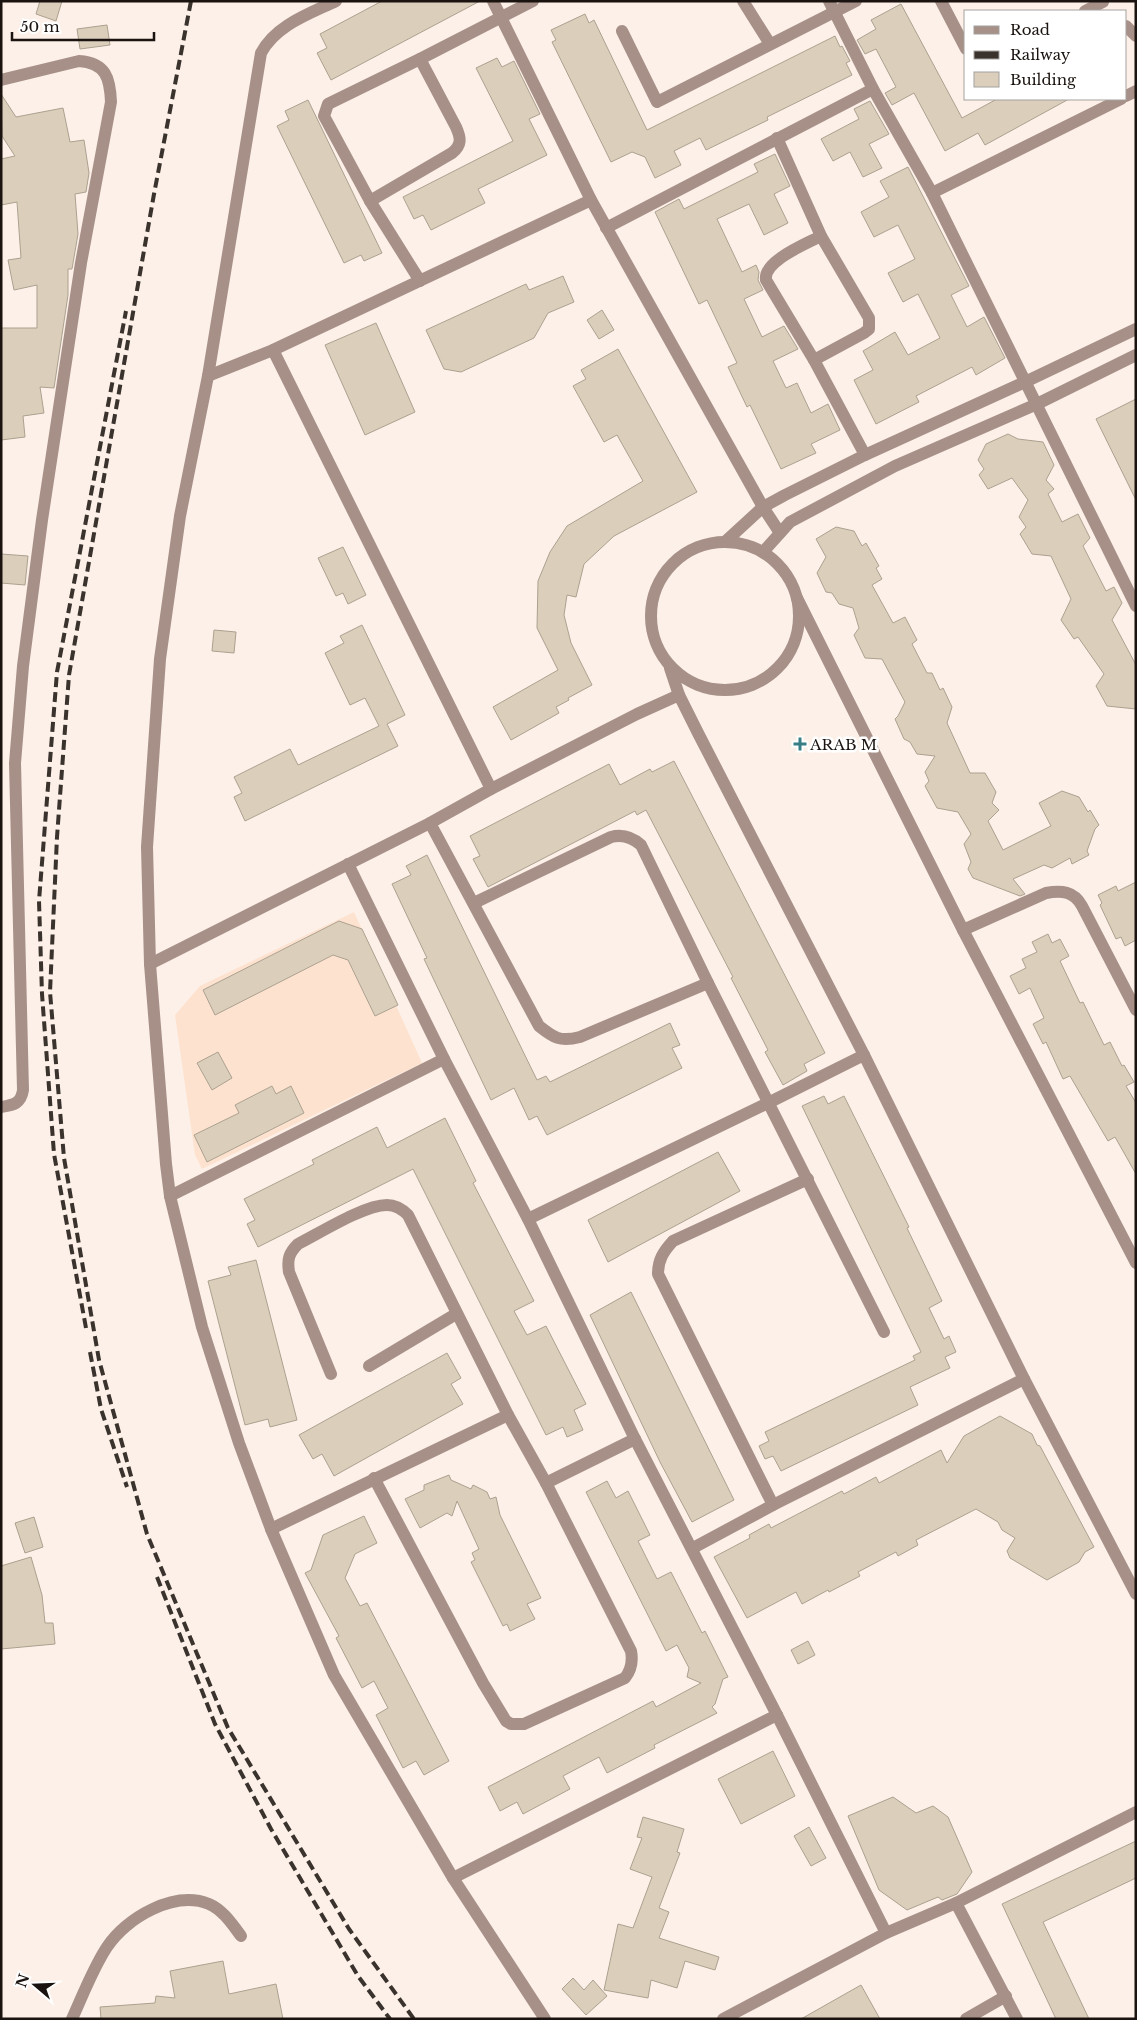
<svg xmlns="http://www.w3.org/2000/svg" width="1137" height="2020" font-family="'Libre Baskerville',serif">
<rect width="100%" height="100%" fill="#fcf0e8"/>
<polygon fill="#fde2cf" points="354,912 422,1063 202,1169 195,1155 175,1015 200,986"/>
<g fill="#dbcfbc" stroke="#aca18f">
<polygon points="40,1 62,1 56,21 36,14"/>
<polygon points="382,1 480,1 331,80 317,53 327,48 320,34"/>
<polygon points="901,4 962,118 997,99 1069,99 985,145 978,133 945,151 914,93 892,105 885,93 896,87 876,49 865,54 857,40 876,29 871,20"/>
<polygon points="585,14 589,23 594,20 647,130 835,36 840,47 842,46 850,61 846,63 852,75 767,117 768,120 706,150 700,138 674,151 681,165 655,178 645,157 632,152 611,162 552,42 556,40 551,30"/>
<polygon points="107,25 110,45 80,49 77,29"/>
<polygon points="497,58 502,67 514,61 540,114 529,119 547,155 478,189 485,203 431,230 423,215 414,219 403,197 513,141 476,68"/>
<polygon points="1,94 16,117 63,108 70,142 84,140 89,173 86,192 75,194 78,234 72,269 68,269 68,295 54,388 40,387 44,413 23,416 25,437 1,440 1,328 37,328 37,285 14,290 8,260 21,258 17,202 1,205 1,159 15,156 2,136"/>
<polygon points="308,100 382,253 364,261 361,255 344,263 277,126 289,120 285,111"/>
<polygon points="870,101 889,134 869,144 882,168 863,177 850,152 833,161 821,139 859,119 854,109"/>
<polygon points="775,154 790,186 774,194 788,223 764,235 749,204 717,219 742,272 756,265 759,272 758,280 763,290 744,299 762,337 784,326 798,349 773,361 786,388 797,383 811,413 828,404 840,430 811,444 816,453 781,469 750,405 747,407 728,367 737,363 707,300 699,304 655,212 679,199 684,209 758,172 754,164"/>
<polygon points="908,167 969,286 951,295 967,327 984,317 1005,358 976,375 972,367 916,396 919,402 876,424 854,380 873,370 863,351 895,332 908,355 940,338 918,294 903,302 888,273 915,259 898,225 874,237 861,212 889,197 880,181"/>
<polygon points="563,276 574,302 548,313 534,338 461,372 444,369 426,330 526,284 529,290"/>
<polygon points="602,310 614,330 599,339 587,320"/>
<polygon points="376,323 415,412 365,435 325,345"/>
<polygon points="618,349 697,492 614,536 584,564 576,597 567,595 564,615 571,643 592,685 568,698 569,700 556,707 559,713 511,740 493,707 558,670 537,628 538,581 550,552 567,526 643,481 617,435 604,442 573,386 586,379 581,370"/>
<polygon points="1136,399 1136,500 1096,419"/>
<polygon points="1008,434 1018,439 1043,442 1054,465 1046,480 1054,489 1048,494 1062,522 1078,514 1090,538 1083,546 1106,591 1114,587 1122,603 1112,620 1136,665 1136,709 1107,706 1096,686 1104,674 1078,637 1074,639 1061,620 1071,599 1051,556 1032,554 1020,534 1026,527 1019,517 1028,500 1012,478 988,489 979,475 984,469 978,460 986,444"/>
<polygon points="836,527 854,531 862,546 866,543 879,566 876,568 882,579 872,585 893,623 905,617 917,640 912,644 927,673 932,673 940,690 943,688 952,707 947,723 970,773 985,773 996,792 992,803 999,810 988,821 1003,850 1051,826 1039,803 1062,791 1079,797 1088,812 1090,810 1099,825 1095,829 1087,851 1089,855 1072,864 1070,858 1052,868 1044,865 1013,879 1025,894 1020,896 973,878 968,869 971,862 964,844 971,834 958,812 937,808 925,786 929,781 925,772 935,756 917,754 910,742 904,739 895,719 898,716 905,702 882,659 865,658 854,635 859,628 853,608 839,604 832,593 826,592 817,573 826,557 816,539"/>
<polygon points="343,547 366,595 348,604 343,593 336,596 318,558"/>
<polygon points="1,554 28,556 25,585 1,583"/>
<polygon points="362,625 405,715 387,724 398,746 245,821 234,797 242,793 234,777 290,749 298,765 379,726 365,698 350,705 325,653 344,643 340,636"/>
<polygon points="214,630 236,632 234,653 212,651"/>
<polygon points="674,761 825,1053 804,1064 807,1071 783,1085 765,1052 768,1050 731,978 733,977 646,810 637,815 635,811 488,887 473,859 480,856 470,836 609,764 620,785 650,769 652,772"/>
<polygon points="427,855 537,1080 546,1076 550,1082 670,1023 680,1045 672,1048 682,1068 547,1135 537,1116 529,1120 514,1088 491,1100 424,959 427,958 392,884 411,875 406,866"/>
<polygon points="1136,882 1136,940 1125,946 1121,937 1116,939 1100,905 1102,903 1098,895 1116,886 1118,891"/>
<polygon points="339,921 362,929 398,1005 375,1016 348,960 333,955 215,1015 203,990"/>
<polygon points="1048,934 1052,943 1060,939 1069,956 1060,961 1080,1003 1083,1002 1104,1045 1110,1042 1122,1066 1124,1065 1134,1082 1126,1086 1136,1103 1136,1174 1115,1137 1108,1141 1070,1076 1063,1079 1046,1042 1043,1044 1033,1024 1044,1018 1030,988 1019,994 1010,976 1026,968 1022,959 1037,952 1032,942"/>
<polygon points="218,1052 232,1078 212,1090 197,1063"/>
<polygon points="272,1086 276,1094 291,1086 304,1113 207,1162 194,1135 239,1113 235,1105"/>
<polygon points="824,1096 828,1104 844,1096 909,1227 907,1228 942,1301 929,1308 944,1339 949,1336 956,1352 945,1357 950,1368 910,1387 918,1405 781,1471 773,1456 765,1459 759,1446 769,1441 765,1432 915,1360 913,1356 921,1352 802,1106"/>
<polygon points="445,1118 476,1181 473,1183 534,1301 514,1311 527,1335 546,1326 586,1404 574,1410 583,1430 567,1437 563,1427 546,1435 413,1169 258,1247 247,1224 255,1220 244,1199 314,1164 312,1160 377,1127 387,1148"/>
<polygon points="718,1152 740,1191 608,1262 588,1220"/>
<polygon points="256,1260 297,1420 270,1427 268,1419 245,1425 208,1281 231,1275 228,1267"/>
<polygon points="631,1292 734,1500 692,1522 660,1462 590,1315"/>
<polygon points="447,1353 461,1378 451,1384 463,1404 334,1476 322,1454 313,1459 299,1435"/>
<polygon points="1000,1416 1032,1434 1037,1445 1040,1446 1094,1547 1085,1552 1079,1562 1047,1580 1010,1558 1007,1551 1015,1538 1002,1530 998,1522 976,1509 916,1540 918,1545 898,1556 896,1552 858,1572 860,1576 829,1592 828,1590 802,1604 796,1592 747,1618 714,1557 750,1538 749,1535 769,1524 771,1528 842,1491 844,1494 876,1477 879,1483 941,1450 947,1463 964,1436"/>
<polygon points="449,1475 451,1480 471,1489 473,1485 487,1492 490,1499 496,1497 500,1515 541,1598 527,1604 535,1619 510,1631 507,1624 503,1626 471,1562 475,1560 472,1553 479,1549 457,1501 452,1516 447,1513 420,1528 405,1499 424,1490 424,1485"/>
<polygon points="607,1481 616,1498 628,1491 650,1535 638,1541 657,1579 671,1572 702,1633 705,1631 728,1677 723,1679 715,1704 712,1707 717,1713 654,1745 655,1748 607,1773 599,1757 563,1776 570,1789 523,1814 517,1802 500,1811 488,1787 653,1701 656,1707 701,1683 687,1677 689,1668 677,1645 666,1651 586,1492"/>
<polygon points="364,1516 377,1543 355,1554 345,1578 360,1606 367,1603 449,1761 424,1775 416,1761 403,1768 376,1715 388,1708 374,1681 362,1688 336,1638 339,1636 305,1573 311,1570 323,1535"/>
<polygon points="34,1517 43,1547 25,1553 15,1523"/>
<polygon points="31,1557 42,1595 45,1623 53,1623 55,1644 1,1649 1,1566"/>
<polygon points="808,1641 815,1655 798,1664 791,1650"/>
<polygon points="773,1751 795,1796 741,1824 718,1779"/>
<polygon points="893,1797 916,1813 933,1806 948,1817 972,1872 957,1894 942,1900 938,1897 907,1910 879,1890 848,1816"/>
<polygon points="643,1817 684,1829 677,1852 680,1853 659,1908 669,1912 659,1938 719,1957 715,1970 685,1961 677,1988 651,1980 648,1998 604,1990 618,1924 633,1928 652,1877 630,1869 642,1838 637,1837"/>
<polygon points="809,1827 826,1858 811,1866 794,1836"/>
<polygon points="1136,1841 1136,1878 1043,1922 1089,2019 1056,2019 1002,1904"/>
<polygon points="223,1961 229,1994 276,1984 283,2019 101,2019 100,2007 155,2003 156,1996 175,1998 170,1971"/>
<polygon points="573,1978 584,1990 593,1980 607,1996 586,2015 562,1989"/>
<polygon points="861,1985 880,2019 801,2019"/>
</g>
<g fill="none" stroke-linecap="round" stroke-linejoin="round">
<g stroke="#a79088" stroke-width="12">
<path d="M 336,1 C 309,14 276,25 261,53 L 208,376 L 180,516 L 160,659 L 147,847 L 150,964 L 166,1164 L 170,1196 L 202,1327 L 239,1443 L 271,1529 L 334,1675 L 453,1878 L 777,1715 L 635,1439 L 528,1219 L 444,1059 L 348,864"/>
<polyline points="493,1 591,200 763,507 780,533"/>
<polyline points="743,1 770,44"/>
<polyline points="829,1 873,89 932,193 1136,606"/>
<polyline points="941,1 966,49"/>
<polyline points="1085,11 1103,2"/>
<polyline points="1126,26 1136,36"/>
<polyline points="622,31 657,102 856,1"/>
<path d="M 1,80 L 79,61 C 106,63 110,78 111,102 L 81,263 L 42,520 L 23,666 L 15,763 L 23,1090 C 21,1104 13,1105 1,1107"/>
<polyline points="1126,96 1136,91"/>
<polyline points="777,138 821,236 869,318 869,329 864,333 814,360"/>
<polyline points="932,193 1121,99"/>
<path d="M 370,201 L 452,153 C 462,145 461,138 456,127 L 420,59"/>
<polyline points="606,228 873,89"/>
<path d="M 821,236 C 806,244 763,261 766,280 L 814,360 L 865,455"/>
<polyline points="420,281 370,201 324,116 328,104 420,59 533,1"/>
<polyline points="273,350 491,789"/>
<polyline points="208,376 273,350 591,200"/>
<polyline points="726,541 763,507 785,495 865,455 1025,382 1136,329"/>
<circle cx="725" cy="616" r="74"/>
<polyline points="763,552 790,522 895,466 1037,404 1136,355"/>
<polyline points="797,598 963,930 1136,1263"/>
<polyline points="670,668 679,695 698,733 864,1055 1024,1379 1136,1594"/>
<path d="M 430,823 L 539,1026 C 554,1038 560,1042 580,1037 L 708,983"/>
<path d="M 474,903 L 611,837 C 622,834 632,837 641,845 L 708,983 L 884,1332"/>
<path d="M 963,930 L 1046,893 C 1061,890 1074,891 1082,906 L 1136,1010"/>
<polyline points="150,964 430,823 491,789 637,714 679,695"/>
<polyline points="170,1196 444,1059"/>
<polyline points="528,1219 768,1103 864,1055"/>
<polyline points="369,1366 456,1314"/>
<path d="M 331,1374 L 289,1272 C 287,1259 289,1253 298,1244 C 320,1233 364,1205 387,1205 C 396,1205 402,1209 408,1215 L 508,1415 L 546,1483 L 631,1651 C 633,1661 631,1670 625,1678 L 524,1724 L 511,1724 L 506,1721 L 483,1683 L 374,1478"/>
<polyline points="546,1483 635,1439"/>
<path d="M 773,1505 L 658,1274 C 658,1260 663,1252 673,1241 L 808,1179"/>
<polyline points="271,1529 508,1415"/>
<polyline points="693,1548 773,1505 1024,1379"/>
<polyline points="777,1715 886,1933"/>
<polyline points="453,1878 545,2019"/>
<polyline points="956,1903 1017,2019"/>
<path d="M 72,2019 C 83,1995 93,1968 107,1947 C 126,1918 174,1890 209,1904 C 223,1910 232,1924 241,1936"/>
<polyline points="723,2019 886,1933 956,1903 1136,1812"/>
<polyline points="966,2019 1006,1996"/>
</g>
<g stroke="#3a322d" stroke-width="4" stroke-dasharray="10 5" stroke-linecap="butt">
<polyline points="191,1 154,194 69,675 57,837 50,992 64,1158 99,1360 147,1534 228,1728 349,1929 414,2019"/>
<polyline points="86,1328 54,1154 42,994 39,901 57,672 126,311"/>
<polyline points="90,1352 101,1409 127,1487"/>
<polyline points="157,1577 215,1724 271,1829 358,1976 390,2019"/>
</g>
</g>
<path fill="#377e86" stroke="#fff" stroke-width="2" d="M797.5 736.5h5v5h5v5h-5v5h-5v-5h-5v-5h5z"/>
<g text-anchor="middle" dominant-baseline="central" stroke-width="5" stroke-linejoin="round" paint-order="stroke">
<g font-size="15" fill="#1a130f" stroke="#fff" text-anchor="start">
<text x="810" y="744">ARAB M</text>
</g>
</g>
<rect width="1137" height="2020" fill="none" stroke="#1a130f" stroke-width="5"/>
<rect x="964" y="10" width="162" height="90" fill="#ffffff" stroke="#a3a19f"/>
<rect x="974" y="26" width="25" height="8" fill="#a79088" stroke="#a3a19f"/>
<text x="1010" y="35" font-size="15" fill="#1a130f">Road</text>
<rect x="974" y="51" width="25" height="8" fill="#3a322d" stroke="#a3a19f"/>
<text x="1010" y="60" font-size="15" fill="#1a130f">Railway</text>
<rect x="974" y="72" width="25" height="15" fill="#dbcfbc" stroke="#a3a19f"/>
<text x="1010" y="85" font-size="15" fill="#1a130f">Building</text>
<g transform="translate(35 1985) rotate(289)" stroke="#ffffff" stroke-width="4" paint-order="stroke">
<path d="M0-4L9 19L0 12L-9 19Z" fill="#1a130f"/>
<text y="-8" font-size="14" font-weight="bold" text-anchor="middle" fill="#1a130f">N</text>
</g>
<path d="M12 32v8h142v-8" fill="none" stroke="#1a130f" stroke-width="2.5"/>
<text x="20" y="32" font-size="15" fill="#1a130f" stroke="#ffffff" stroke-width="4" paint-order="stroke">50 m</text>
</svg>
